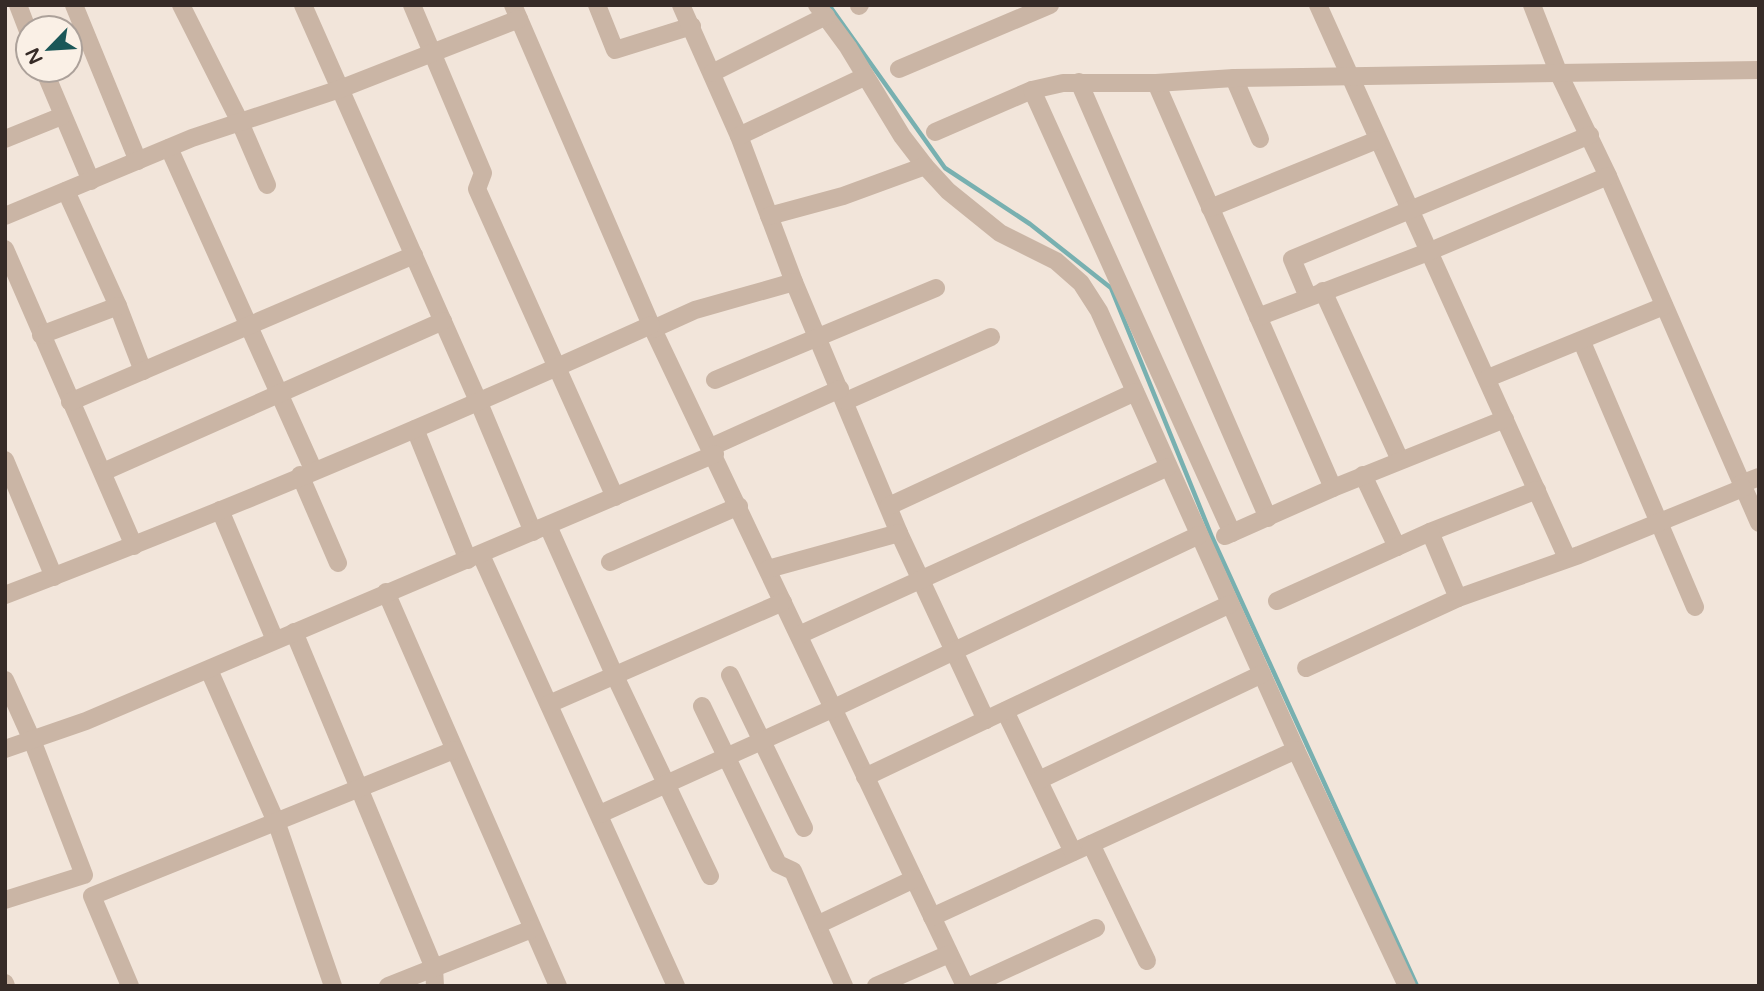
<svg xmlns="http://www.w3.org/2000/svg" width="1764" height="991" font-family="'Varela Round',sans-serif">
<rect width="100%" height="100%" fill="#f2e5da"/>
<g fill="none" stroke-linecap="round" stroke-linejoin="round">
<polyline stroke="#78b0b0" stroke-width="4.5" points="829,5 945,168 1030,224 1111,288 1212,537 1417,986"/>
<g stroke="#cab5a5" stroke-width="18">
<polyline points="18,5 28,31"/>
<polyline points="74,5 138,161"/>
<polyline points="181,5 239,120 267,185"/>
<polyline points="303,5 479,403 533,532"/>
<polyline points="412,5 483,173 477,189 615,497"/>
<polyline points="513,5 651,325 965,986"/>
<polyline points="597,5 615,50 692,26"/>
<polyline points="681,5 739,136 794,282 899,533 986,720"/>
<polyline points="817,5 848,47 902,136 925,166 948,191 1000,233 1056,261 1081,283 1099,311 1296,750 932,917"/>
<polyline points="1318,5 1567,558"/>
<polyline points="1532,5 1559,74 1608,176 1759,523"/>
<polyline points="859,6 860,5"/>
<polyline points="899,69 1050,5"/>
<polyline points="44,70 91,181"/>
<polyline points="712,73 826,16"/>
<polyline points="1234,78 1260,139"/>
<polyline points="1079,82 1268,518"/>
<polyline points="1156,83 1333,488"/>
<polyline points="935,132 1032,90"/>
<polyline points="739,136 864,77"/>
<polyline points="5,139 62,116"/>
<polyline points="169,148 313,469"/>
<polyline points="66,191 118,306 143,371"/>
<polyline points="1210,208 1377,140"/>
<polyline points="5,216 192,138 340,89 519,19"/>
<polyline points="769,216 843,196 925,166"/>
<polyline points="5,249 134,546"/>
<polyline points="1323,291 1400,460"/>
<polyline points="1308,297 1292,259 1590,135"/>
<polyline points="1258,317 1428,252 1608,176"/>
<polyline points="653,329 695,310 794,282"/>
<polyline points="41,335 118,306"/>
<polyline points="1582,342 1695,607"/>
<polyline points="1488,378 1664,306"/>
<polyline points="715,380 936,288"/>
<polyline points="846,401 991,337"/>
<polyline points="70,402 414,255"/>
<polyline points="415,429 468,560"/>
<polyline points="711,447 840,389"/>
<polyline points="5,460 54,577"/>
<polyline points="103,472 443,321"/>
<polyline points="300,475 338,563"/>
<polyline points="1363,475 1397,547"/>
<polyline points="1741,484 1759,477"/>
<polyline points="889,506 1135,392"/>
<polyline points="220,510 275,640"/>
<polyline points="548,526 614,674 710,876"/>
<polyline points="1430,532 1537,490"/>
<polyline points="1232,533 1032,90 1063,83 1156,83 1234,78 1759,70"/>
<polyline points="1225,536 1333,488 1505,419"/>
<polyline points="481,555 676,986"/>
<polyline points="610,562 739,506"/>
<polyline points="768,569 899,533"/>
<polyline points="386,592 558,986"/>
<path d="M 5,595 C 223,512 439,421 651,325"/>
<polyline points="1277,601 1430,532 1458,598 1579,555 1743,488"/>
<polyline points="294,632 434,968 435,986"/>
<polyline points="799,635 1168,467"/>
<polyline points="1306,668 1458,598"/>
<polyline points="209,670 277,824 333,986"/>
<polyline points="730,675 804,828"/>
<polyline points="5,680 32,740 84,875 5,900"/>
<polyline points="549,704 783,602"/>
<polyline points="702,706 778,864 793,871 844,986"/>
<polyline points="1005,711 1073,852"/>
<polyline points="5,749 86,721 715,454"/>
<polyline points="1296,750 1407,986"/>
<polyline points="865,777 1230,604"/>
<polyline points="1039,780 1262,674"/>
<polyline points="600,814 832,709 1199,535"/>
<polyline points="1091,844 1147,961"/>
<polyline points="817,925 914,879"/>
<polyline points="5,983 6,986"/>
<polyline points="130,986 92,896 454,750"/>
<polyline points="388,986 532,929"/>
<polyline points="876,986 949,954"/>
<polyline points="970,986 1096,928"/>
</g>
</g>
<rect width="1764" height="991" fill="none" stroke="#362b27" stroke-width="14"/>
<g transform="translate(49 49) rotate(245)"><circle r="33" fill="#faf0e6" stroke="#aca19a" stroke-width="2"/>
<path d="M0-5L12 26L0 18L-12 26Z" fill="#1b5758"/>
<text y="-10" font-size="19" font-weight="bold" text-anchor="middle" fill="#362b27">N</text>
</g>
</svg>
